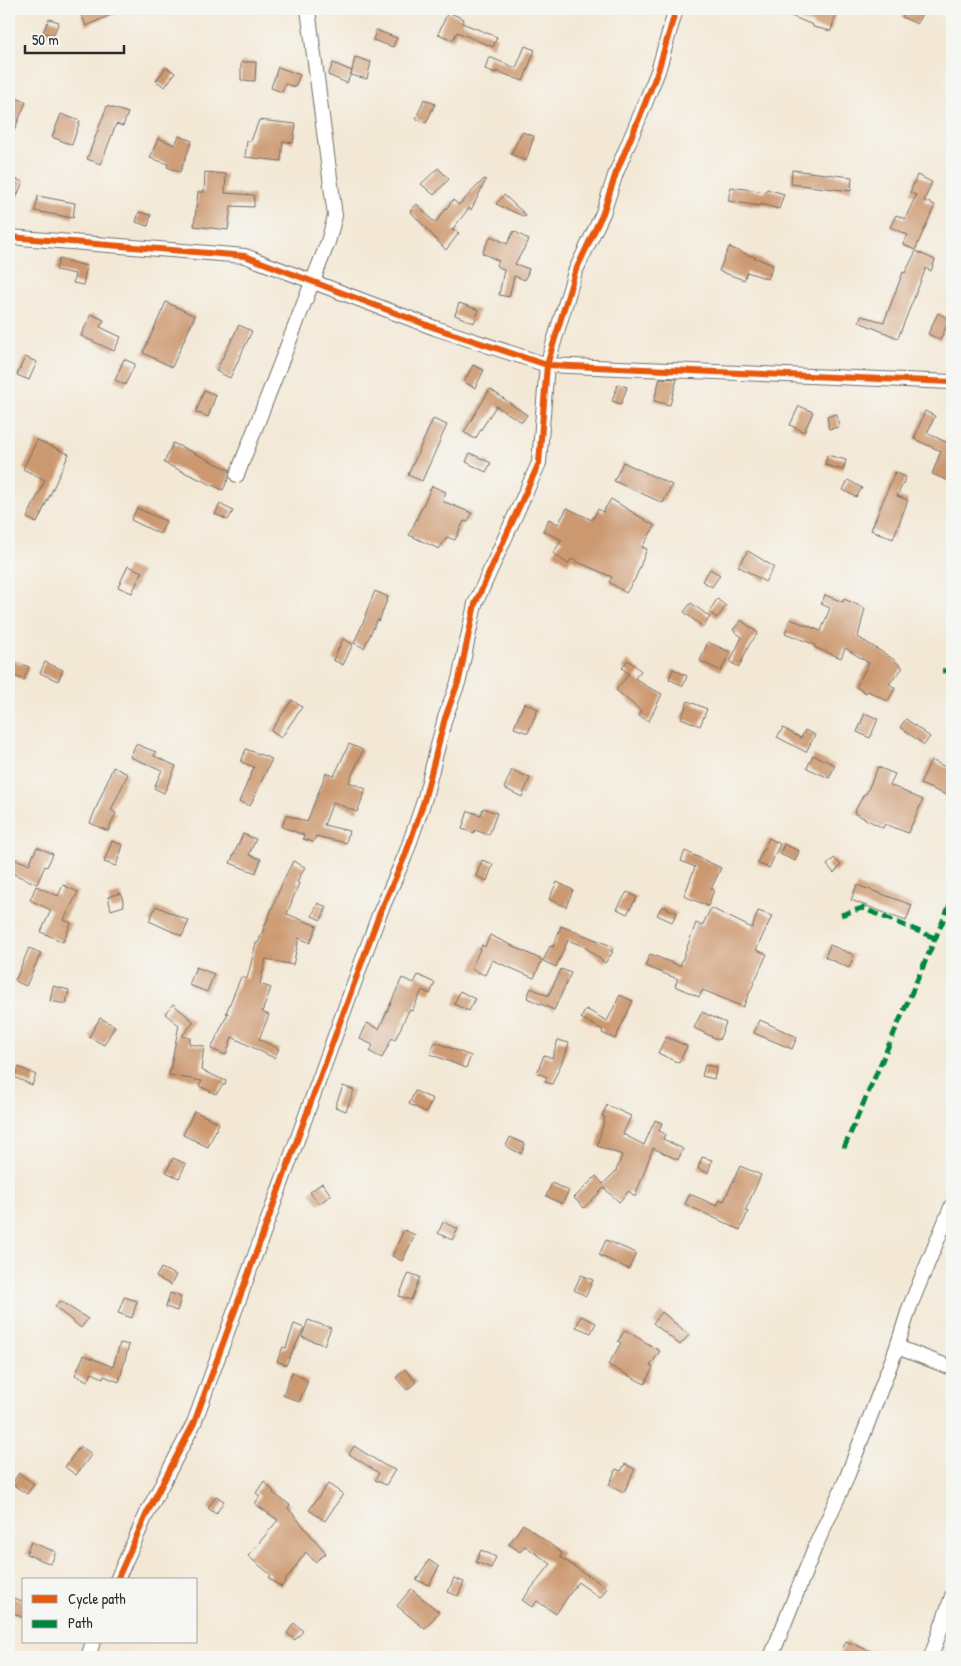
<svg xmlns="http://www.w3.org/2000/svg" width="961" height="1666" font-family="'Patrick Hand',sans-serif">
<rect width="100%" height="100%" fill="#f6f6f2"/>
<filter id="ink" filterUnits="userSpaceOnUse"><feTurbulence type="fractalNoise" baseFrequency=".02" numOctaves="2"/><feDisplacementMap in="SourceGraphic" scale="10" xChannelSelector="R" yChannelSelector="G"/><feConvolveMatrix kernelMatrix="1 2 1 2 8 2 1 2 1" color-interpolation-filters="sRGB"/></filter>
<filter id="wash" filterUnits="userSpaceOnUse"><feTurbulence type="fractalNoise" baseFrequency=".0096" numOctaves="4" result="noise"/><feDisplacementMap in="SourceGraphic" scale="20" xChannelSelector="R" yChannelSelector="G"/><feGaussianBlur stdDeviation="1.12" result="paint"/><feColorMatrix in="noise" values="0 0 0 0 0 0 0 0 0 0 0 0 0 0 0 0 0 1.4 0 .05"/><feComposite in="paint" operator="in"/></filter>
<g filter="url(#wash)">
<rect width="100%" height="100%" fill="#f3e8d5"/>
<g id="blocks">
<g fill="#cc986f">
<polygon points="91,9 124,9 86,26 81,14"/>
<polygon points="774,9 837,9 831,31 813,27 813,25"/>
<polygon points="906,9 924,9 917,24 902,17"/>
<polygon points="448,12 464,19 462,23 497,37 493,47 457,32 453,40 438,34"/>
<polygon points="49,19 59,22 53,36 43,32"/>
<polygon points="376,30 397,38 393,47 373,40"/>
<polygon points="525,46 535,50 523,81 496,71 496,73 485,69 489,57 516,68"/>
<polygon points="355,57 371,62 367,79 351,75"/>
<polygon points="241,62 256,62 255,81 241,80"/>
<polygon points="333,63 352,71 347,83 328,75"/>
<polygon points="166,67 175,73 165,87 156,81"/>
<polygon points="278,67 300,75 295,87 285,84 282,92 271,88"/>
<polygon points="9,95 26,102 9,143"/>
<polygon points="424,99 435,104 426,123 416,119"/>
<polygon points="107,106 128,113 123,126 116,124 101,164 87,159"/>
<polygon points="61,114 80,121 72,145 52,137"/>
<polygon points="259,120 296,124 293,143 283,141 281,161 245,157 247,141 251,141"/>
<polygon points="522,132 534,136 526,161 511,154"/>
<polygon points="179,136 192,141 180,172 167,167 168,164 150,158 158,138 175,145"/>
<polygon points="438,168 449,179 434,195 421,184"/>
<polygon points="792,170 852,177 851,191 791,184"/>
<polygon points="205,172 226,174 225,193 254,195 254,207 231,206 228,230 194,226 198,192 204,192"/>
<polygon points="917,175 932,182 924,201 935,205 915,250 903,244 908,235 890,227 896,215 905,219 916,195 910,193"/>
<polygon points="9,176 23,182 9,214"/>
<polygon points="484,179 486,180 471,210 469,208 452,230 459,233 446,250 410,211 417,204 435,223 453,200 459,205"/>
<polygon points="731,187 766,192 767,189 784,194 779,209 761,204 760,206 728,201"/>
<polygon points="504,195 526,215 525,217 496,204"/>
<polygon points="38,196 75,203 73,218 35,211"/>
<polygon points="139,212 151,215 148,226 136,222"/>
<polygon points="514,231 529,240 515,264 529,269 525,280 514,276 509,297 499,295 504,270 496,265 499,261 482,253 491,236 507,244"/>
<polygon points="729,247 773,265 768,279 747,272 744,280 719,271"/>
<polygon points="916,251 935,260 931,271 926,268 898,338 859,322 861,316 884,322 903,272 905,273"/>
<polygon points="59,259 87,266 83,285 73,283 75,274 56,270"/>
<polygon points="166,302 195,316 172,367 143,353"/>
<polygon points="459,303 479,310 474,323 455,315"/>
<polygon points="938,313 950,319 940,340 928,334"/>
<polygon points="91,314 104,320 100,327 121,337 114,351 81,336"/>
<polygon points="239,325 252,331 230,378 216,371"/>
<polygon points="25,357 37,362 29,380 17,375"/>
<polygon points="124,359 135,364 125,385 115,380"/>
<polygon points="473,365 484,370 475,388 464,382"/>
<polygon points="660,378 677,379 670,405 654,401"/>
<polygon points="618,384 627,387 621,404 612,401"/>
<polygon points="490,389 527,415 522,422 496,406 475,439 464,432"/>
<polygon points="204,390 216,395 208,417 196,412"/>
<polygon points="799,406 813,412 804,432 790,425"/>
<polygon points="925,411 935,416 927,433 952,445 952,472 949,481 932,474 941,451 914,439"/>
<polygon points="837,414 839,427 829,429 827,416"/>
<polygon points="433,419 447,425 422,481 408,475"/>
<polygon points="37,440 69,454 37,523 27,518 45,480 23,469"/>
<polygon points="173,443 230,470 229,477 223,490 164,463"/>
<polygon points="470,453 491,463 486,472 466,462"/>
<polygon points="827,455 846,460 843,470 825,465"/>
<polygon points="623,462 672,485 663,503 614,481"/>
<polygon points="895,472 906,477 897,496 908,500 893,539 871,530"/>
<polygon points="848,480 862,488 856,497 843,490"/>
<polygon points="432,486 446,492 442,501 472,513 468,522 464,521 455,540 447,537 439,549 409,535"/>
<polygon points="611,499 655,526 642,547 647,549 635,579 626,593 609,582 612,577 571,559 568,564 553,553 562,540 543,531 549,519 558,524 567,508 592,520 598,509 603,512"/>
<polygon points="220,504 233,511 228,520 215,514"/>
<polygon points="137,508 166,521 160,534 131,520"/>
<polygon points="748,551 774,567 765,582 738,566"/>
<polygon points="128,566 142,572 132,593 118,587"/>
<polygon points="710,569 720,575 712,587 702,581"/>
<polygon points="375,591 388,597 379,621 377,620 364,648 354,643 366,616 365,615"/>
<polygon points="825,595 843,602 844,599 865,608 858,637 893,659 903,668 889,684 895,688 888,701 868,691 866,693 856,687 869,663 845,648 841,658 814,647 815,645 785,633 790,619 821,631 830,608 821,604"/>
<polygon points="717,599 726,606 717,618 709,612"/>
<polygon points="691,603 710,617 703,627 684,612"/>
<polygon points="741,620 758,633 749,645 739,667 730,662 742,637 733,630"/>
<polygon points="343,639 353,644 343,665 333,660"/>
<polygon points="708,642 730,652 721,671 700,661"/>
<polygon points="9,659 29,667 24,680 9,674"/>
<polygon points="628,660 641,671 635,678 646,686 662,694 649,721 639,716 641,711 616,690 629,674 622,668"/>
<polygon points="45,662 63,670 58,681 40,673"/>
<polygon points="673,669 687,676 683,686 669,679"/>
<polygon points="292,700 302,707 281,738 271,731"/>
<polygon points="688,701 707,709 700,726 681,718"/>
<polygon points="524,703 538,709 528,733 514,728"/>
<polygon points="865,713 878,719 870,738 857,732"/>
<polygon points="906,719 930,737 924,745 900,727"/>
<polygon points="783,728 801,738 805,730 815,735 806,752 777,737"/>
<polygon points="136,744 156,752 154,756 176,766 164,793 154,788 162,770 130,757"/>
<polygon points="349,744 363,750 349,782 366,789 357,812 333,802 324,825 349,831 346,843 316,836 313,842 303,839 304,835 282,827 286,815 307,822 326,773 334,776"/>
<polygon points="246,749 272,759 250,806 239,802 254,767 241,762"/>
<polygon points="813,755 835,765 829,778 807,768"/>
<polygon points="931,760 952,770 952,789 949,796 920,784"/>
<polygon points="113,767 128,774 111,810 116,813 108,831 90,823"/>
<polygon points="878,767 895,774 890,785 923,800 908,833 885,824 883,828 854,813 864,794 866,794"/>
<polygon points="512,770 530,778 522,797 504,788"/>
<polygon points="483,808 497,813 489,835 475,830 474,833 462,829 468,811 481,815"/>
<polygon points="243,834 256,839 249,855 261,859 256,873 230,863"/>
<polygon points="769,838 780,844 769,868 757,863"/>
<polygon points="112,841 123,845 116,866 104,862"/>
<polygon points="784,844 799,851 795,861 780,854"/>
<polygon points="37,847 53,854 47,867 45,866 37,884 9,872 14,859 29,864"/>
<polygon points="685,851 721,868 711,889 714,890 708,906 684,896 695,867 681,861"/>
<polygon points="834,858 841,865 834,873 827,865"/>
<polygon points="482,860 493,864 487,881 476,876"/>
<polygon points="293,861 305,867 297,882 299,883 287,914 317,926 310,943 299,938 293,965 266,959 260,984 271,988 262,1012 269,1015 259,1039 279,1049 274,1058 232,1037 226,1055 211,1049 228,1013 226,1013 241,977 247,979 256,943 258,943 283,881"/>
<polygon points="557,882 573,890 566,907 549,899"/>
<polygon points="63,885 78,892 64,920 71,923 63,942 41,932 51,910 30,900 36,886 58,896"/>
<polygon points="857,885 912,905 906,921 851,900"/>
<polygon points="627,892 637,897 627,914 617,909"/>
<polygon points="121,893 124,906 111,910 108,897"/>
<polygon points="318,903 327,907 321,920 312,916"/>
<polygon points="156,906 189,921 182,936 149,921"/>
<polygon points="662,906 677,913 672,922 657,915"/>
<polygon points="711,908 752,928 758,911 772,916 756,950 767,954 743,1007 703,990 699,997 675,986 678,979 645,966 650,954 680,966 696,923 702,926"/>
<polygon points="561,926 614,947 611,951 613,952 605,963 585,947 568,940 556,967 543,961 550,946 553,947"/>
<polygon points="490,935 542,960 534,978 492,960 485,975 471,969 482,945 485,947"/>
<polygon points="830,945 854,955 849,968 825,957"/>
<polygon points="29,948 41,953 26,986 15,981"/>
<polygon points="196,967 214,974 207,992 189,985"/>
<polygon points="561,969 571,973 554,1010 527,998 531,988 548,996"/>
<polygon points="418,975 435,983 430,994 422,990 412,1011 409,1010 395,1040 392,1038 382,1058 370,1052 373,1045 360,1039 367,1023 379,1029 402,978 414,983"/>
<polygon points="53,986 69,990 66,1004 50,1001"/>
<polygon points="460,991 475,999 469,1011 454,1004"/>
<polygon points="620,995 633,1001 615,1039 602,1033 603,1030 581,1018 586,1009 607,1021"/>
<polygon points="173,1004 194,1022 182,1036 190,1038 189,1044 204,1046 201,1070 226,1081 225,1085 223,1085 216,1094 199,1086 202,1081 169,1075 179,1025 165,1014"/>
<polygon points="702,1012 726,1023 719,1040 694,1028"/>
<polygon points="100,1018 115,1026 104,1045 89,1037"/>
<polygon points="760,1020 797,1037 792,1049 754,1033"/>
<polygon points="666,1037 687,1046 679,1063 658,1053"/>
<polygon points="558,1040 569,1043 566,1053 552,1084 545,1082 547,1077 537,1073 544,1055 552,1058"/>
<polygon points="435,1042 471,1056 466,1068 430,1054"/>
<polygon points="705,1065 717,1067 714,1079 702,1076"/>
<polygon points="19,1067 36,1075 32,1085 14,1077"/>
<polygon points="343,1086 354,1090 346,1111 335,1107"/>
<polygon points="415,1091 433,1099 426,1112 409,1104"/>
<polygon points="607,1105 631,1116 623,1134 644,1145 655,1120 662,1123 659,1131 665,1134 663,1139 683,1149 678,1160 653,1148 635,1197 629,1191 619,1202 604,1188 584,1208 574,1198 596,1176 603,1184 616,1171 622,1155 597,1146 605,1117 602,1116"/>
<polygon points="194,1111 219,1123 208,1147 183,1135"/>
<polygon points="510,1137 525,1144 521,1154 506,1146"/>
<polygon points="702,1157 712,1160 708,1173 698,1169"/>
<polygon points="173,1158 186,1164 179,1178 166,1172"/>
<polygon points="740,1166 761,1175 745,1211 748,1212 740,1230 685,1204 690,1194 717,1206 720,1200 724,1201"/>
<polygon points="322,1183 331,1195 319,1204 310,1192"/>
<polygon points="552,1183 569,1191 562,1204 546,1196"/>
<polygon points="443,1222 458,1229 452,1240 438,1233"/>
<polygon points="404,1230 415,1235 402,1261 392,1256"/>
<polygon points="606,1240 636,1253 629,1269 599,1255"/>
<polygon points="161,1268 176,1275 171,1285 156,1277"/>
<polygon points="409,1273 420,1277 411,1300 399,1296"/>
<polygon points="581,1275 593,1280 586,1296 574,1290"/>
<polygon points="170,1293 181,1297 177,1311 166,1307"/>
<polygon points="124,1297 137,1301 132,1318 118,1313"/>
<polygon points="60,1301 88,1319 81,1328 55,1307"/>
<polygon points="662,1312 689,1335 680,1345 653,1323"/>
<polygon points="581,1316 596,1323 591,1333 576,1327"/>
<polygon points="308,1320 331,1328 324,1345 302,1337"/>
<polygon points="294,1324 304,1328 286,1365 277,1361 283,1347 286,1348"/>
<polygon points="625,1330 660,1351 650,1366 653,1367 645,1384 608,1365 621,1343 618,1341"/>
<polygon points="120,1343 129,1345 119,1382 104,1376 103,1378 92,1373 88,1381 75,1375 84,1355 113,1367"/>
<polygon points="405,1369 416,1382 407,1390 396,1378"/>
<polygon points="292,1372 308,1381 299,1402 283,1395"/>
<polygon points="80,1446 92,1454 76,1475 65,1467"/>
<polygon points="354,1446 384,1465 395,1470 386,1485 375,1480 379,1473 349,1454"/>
<polygon points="625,1464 635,1469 624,1492 609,1485 616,1469 621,1471"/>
<polygon points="19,1473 34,1484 27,1494 12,1484"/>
<polygon points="264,1481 274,1492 273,1493 290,1505 288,1508 326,1553 315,1562 306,1552 281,1587 269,1578 271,1575 248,1556 278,1520 255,1504 260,1496 256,1493"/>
<polygon points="328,1484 343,1494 325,1521 309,1510"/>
<polygon points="216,1496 224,1501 216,1514 208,1508"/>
<polygon points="523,1524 562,1553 560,1557 607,1588 600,1598 578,1582 556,1614 537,1601 532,1607 522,1600 551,1564 525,1546 520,1552 509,1544"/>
<polygon points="31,1542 56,1552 51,1564 26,1554"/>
<polygon points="481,1550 496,1557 491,1568 476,1562"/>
<polygon points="429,1560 439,1567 429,1585 416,1580"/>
<polygon points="454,1578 464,1582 458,1596 448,1592"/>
<polygon points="411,1589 439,1612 425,1629 397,1606"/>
<polygon points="9,1596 24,1602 24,1618 9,1611"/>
<polygon points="294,1623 303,1631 295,1640 287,1633"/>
<polygon points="846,1641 884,1657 839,1657"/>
</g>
</g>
</g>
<g filter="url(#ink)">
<use href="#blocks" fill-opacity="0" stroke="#716d66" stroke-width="1"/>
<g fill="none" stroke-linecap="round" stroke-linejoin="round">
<defs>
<g id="minor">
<polyline points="9,237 245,256 435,328 547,365 952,382"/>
<polyline points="237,475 328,242 335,216 308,9"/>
<polyline points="897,1347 952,1368"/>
<polyline points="117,1580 147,1513 194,1423 379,915 405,856 424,801 445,718 459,680 475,604 539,463 547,365 575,272 603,213 616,173 640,116 658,71 676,9"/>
<polyline points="88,1657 93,1642"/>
<polyline points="771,1657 815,1547 845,1482 897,1347 910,1306 952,1205"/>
<polyline points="931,1657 952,1596"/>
</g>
</defs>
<use href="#minor" stroke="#716d66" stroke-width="16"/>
<use href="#minor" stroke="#fff" stroke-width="14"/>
<g stroke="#00873e" stroke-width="5" stroke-dasharray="10 5" stroke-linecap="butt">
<polyline points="942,671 952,670"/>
<polyline points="841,915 862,908 935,938"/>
<polyline points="844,1148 952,900"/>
</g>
<defs>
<g id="cycleway">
<polyline points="9,237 245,256 435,328 547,365 952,382"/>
<polyline points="117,1580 147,1513 194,1423 379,915 405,856 424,801 445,718 459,680 475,604 539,463 547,365 575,272 603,213 616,173 640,116 658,71 676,9"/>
</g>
</defs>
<use href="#cycleway" stroke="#f6f6f2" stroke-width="9"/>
<use href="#cycleway" stroke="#e8590c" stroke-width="6"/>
</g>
</g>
<rect width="961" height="1666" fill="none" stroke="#f6f6f2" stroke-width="30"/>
<rect x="22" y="1578" width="175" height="65" fill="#f6f6f2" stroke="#a5a5a2"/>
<rect x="32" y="1595" width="25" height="8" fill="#e8590c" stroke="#a5a5a2"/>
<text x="68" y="1604" font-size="15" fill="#2b2b2b">Cycle path</text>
<rect x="32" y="1620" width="25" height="8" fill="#00873e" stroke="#a5a5a2"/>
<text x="68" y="1628" font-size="15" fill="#2b2b2b">Path</text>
<path d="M25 45v8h99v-8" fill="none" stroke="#2b2b2b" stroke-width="2.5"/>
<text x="32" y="45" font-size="15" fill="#2b2b2b" stroke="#f6f6f2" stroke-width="4" paint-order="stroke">50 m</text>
</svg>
